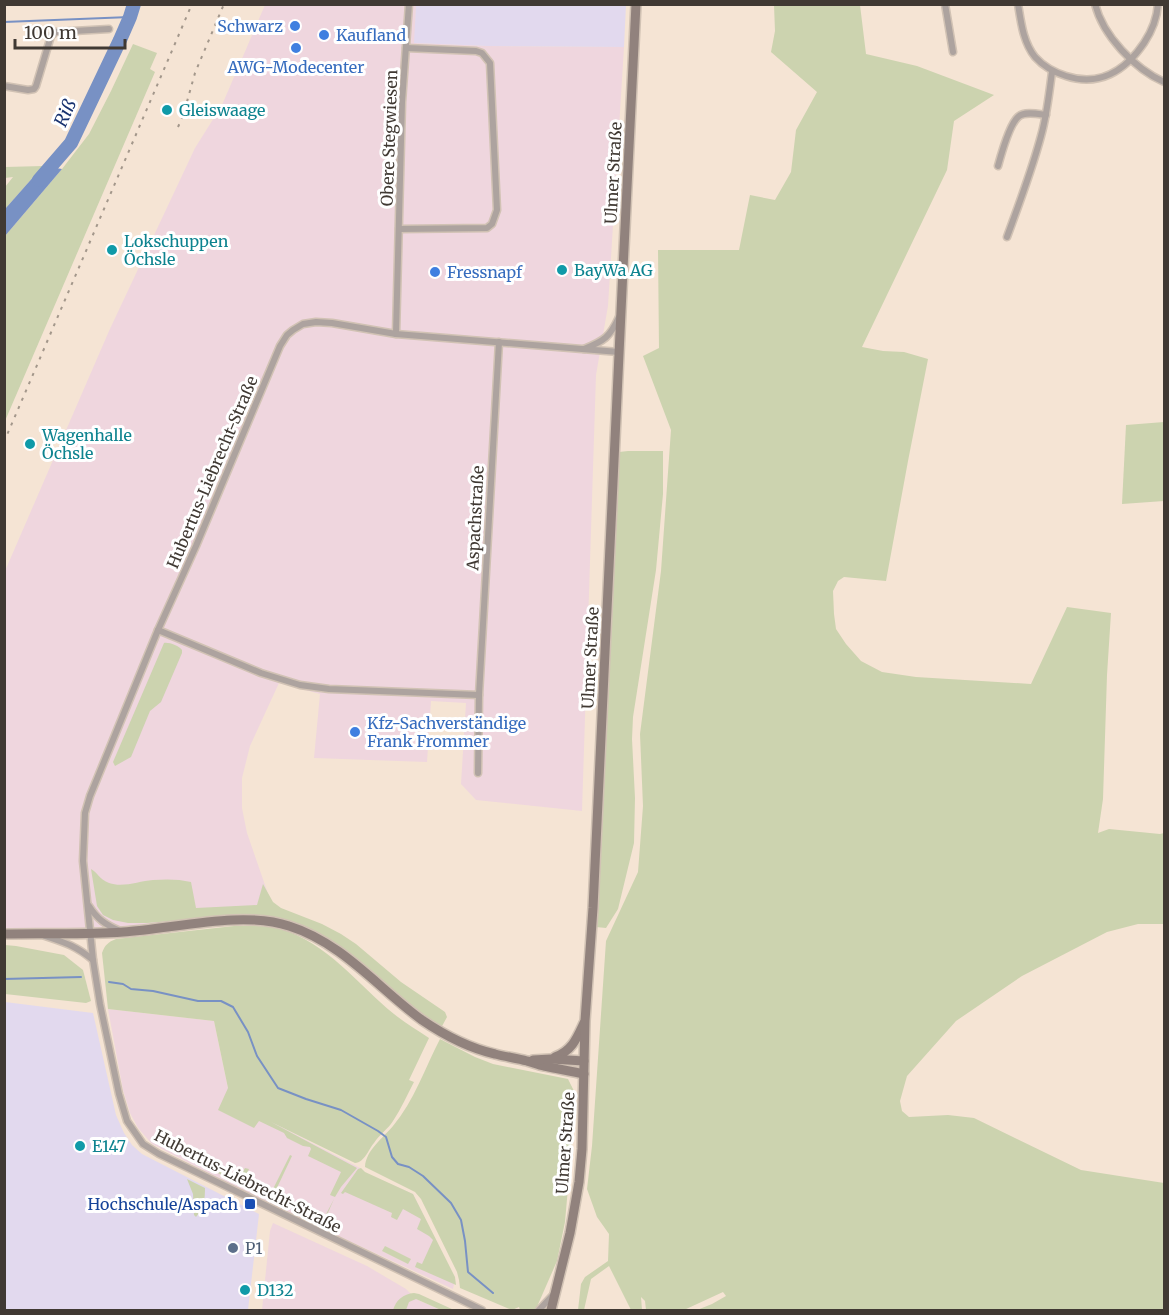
<svg xmlns="http://www.w3.org/2000/svg" width="1169" height="1315" font-family="Merriweather,serif">
<rect width="100%" height="100%" fill="#f5e4d4"/>
<g fill="#efd6de">
<polygon points="265,5 416,5 415,43 487,46 624,47 608,306 596,375 582,811 476,800 461,784 466,703 431,701 427,762 314,758 320,694 279,683 250,746 242,778 242,808 247,833 275,914 220,915 150,925 104,928 5,928 5,571 109,331 195,148 222,105"/>
<polygon points="108,1009 214,1021 230,1098 243,1107 360,1168 363,1172 413,1194 455,1279 453,1289 273,1206 152,1144 138,1128 130,1113 123,1090"/>
<polygon points="273,1223 367,1266 406,1289 416,1299 441,1310 262,1310 270,1231"/>
</g>
<g fill="#e2d9ee">
<polygon points="416,5 626,5 624,47 487,46 414,43"/>
<polygon points="5,1002 93,1013 116,1115 124,1133 132,1145 142,1154 259,1214 248,1310 5,1310"/>
</g>
<g fill="#ccd3af">
<polygon points="774,5 860,5 866,54 917,66 994,95 954,121 947,170 862,347 883,351 904,352 928,359 908,461 886,581 844,577 838,581 833,591 834,614 836,629 846,644 861,661 882,672 916,677 1031,684 1067,607 1111,613 1107,675 1103,799 1098,833 1109,829 1160,834 1164,833 1164,924 1138,924 1107,932 1022,976 956,1021 907,1076 900,1101 902,1111 909,1117 948,1115 974,1118 1081,1170 1164,1183 1164,1310 716,1310 712,1309 697,1310 712,1304 726,1296 723,1292 684,1310 646,1310 645,1301 641,1297 642,1310 631,1310 609,1266 591,1279 584,1310 578,1310 581,1284 585,1277 608,1261 609,1234 597,1217 587,1189 592,1146 606,941 638,872 643,806 640,734 661,571 671,430 643,356 659,348 658,250 739,250 750,195 775,200 791,172 796,130 817,92 771,52 775,31"/>
<polygon points="133,44 157,53 150,69 155,72 5,421 5,236 62,169 89,134 111,91"/>
<polygon points="43,166 5,209 5,187 13,177 5,178 5,167"/>
<polygon points="1164,422 1164,501 1122,504 1126,425"/>
<polygon points="628,451 663,451 663,494 656,570 633,717 632,739 635,798 634,843 618,909 606,928 596,927 619,452"/>
<path d="M 164,643 C 169,642 179,646 182,650 L 182,653 L 161,702 L 150,711 L 131,757 L 115,766 L 113,762 Z"/>
<path d="M 91,869 C 99,874 98,878 109,883 C 123,888 139,881 153,880 C 166,879 179,879 191,882 L 196,908 L 257,905 L 263,884 L 273,902 L 281,908 L 322,924 L 341,934 L 356,944 L 401,982 L 445,1012 L 447,1017 L 441,1028 L 423,1018 L 343,949 L 331,940 L 310,930 L 232,916 L 147,923 L 128,923 L 113,920 L 103,915 L 97,906 Z"/>
<path d="M 234,926 C 249,926 265,925 280,929 C 327,942 358,985 394,1014 C 405,1023 417,1030 429,1038 L 409,1080 L 414,1082 C 407,1095 401,1109 393,1121 C 388,1129 379,1135 374,1143 C 368,1150 365,1162 355,1163 L 271,1122 L 357,1168 L 341,1187 L 335,1197 L 330,1195 L 341,1172 L 308,1156 L 311,1149 L 310,1147 L 303,1146 L 287,1138 L 284,1133 L 259,1121 L 254,1128 L 218,1110 L 228,1088 L 214,1021 L 108,1009 L 102,953 C 105,945 108,942 116,939 Z"/>
<polygon points="5,945 16,946 64,955 83,970 91,1001 86,1003 5,994"/>
<path d="M 440,1039 L 475,1057 L 493,1064 L 568,1079 L 574,1091 L 574,1104 L 571,1153 L 565,1222 L 557,1261 L 536,1309 L 533,1310 L 520,1310 L 519,1307 L 512,1310 L 460,1288 L 459,1280 L 457,1272 L 421,1199 L 415,1192 L 365,1167 C 366,1150 383,1138 393,1126 C 414,1101 425,1068 440,1039 Z"/>
<polygon points="193,1152 229,1170 226,1177 189,1159"/>
<polygon points="290,1155 292,1156 275,1192 280,1195 277,1201 269,1197"/>
<polygon points="245,1168 249,1169 245,1178 261,1185 258,1192 233,1180 237,1173 241,1175"/>
<polygon points="361,1168 365,1172 413,1194 455,1277 456,1285 415,1267 417,1262 422,1264 433,1240 429,1236 417,1229 421,1219 403,1209 397,1220 391,1217 392,1213 345,1192 343,1194 341,1193 358,1169"/>
<path d="M 187,1179 L 205,1188 C 205,1199 204,1208 196,1217 L 194,1215 L 193,1194 Z"/>
<polygon points="334,1199 323,1224 300,1212 305,1202 307,1203 304,1208 324,1218"/>
<polygon points="385,1246 411,1259 408,1264 382,1251"/>
<path d="M 414,1293 L 419,1294 L 454,1310 L 441,1310 L 416,1299 L 409,1302 L 406,1310 L 393,1310 C 396,1300 403,1294 414,1293 Z"/>
</g>
<polygon fill="#7891c4" points="43,166 62,169 5,236 5,209"/>
<g fill="none" stroke-linecap="round" stroke-linejoin="round">
<g stroke="#7891c4" stroke-width="2">
<polyline points="4,22 130,17"/>
<polyline points="4,979 81,977"/>
<polyline points="109,982 123,984 131,989 153,991 198,1001 221,1001 233,1007 248,1032 257,1056 278,1088 306,1099 341,1110 378,1131 386,1137 392,1157 398,1164 409,1167 423,1176 451,1203 461,1220 465,1241 468,1272 493,1293"/>
</g>
<polyline stroke="#7891c4" stroke-width="14" points="39,180 71,143 120,40 130,17 134,4"/>
<defs>
<g id="street">
<polyline points="945,4 953,52"/>
<path d="M 1018,4 C 1021,22 1023,42 1035,57 C 1044,67 1053,72 1066,76 C 1099,87 1125,71 1144,43 C 1152,31 1157,19 1158,4"/>
<path d="M 1095,4 C 1103,36 1135,69 1164,82"/>
<polyline points="4,86 28,90 34,89 36,86 51,36 56,32 109,29"/>
<path d="M 998,166 C 1001,155 1010,124 1018,117 C 1024,111 1038,114 1046,115"/>
<polyline points="399,229 487,228 492,224 497,210 490,63 482,53 476,51 406,48"/>
<path d="M 1007,237 C 1019,204 1032,170 1041,136 C 1047,115 1049,94 1052,72"/>
<polyline points="396,334 402,102 409,4"/>
<path d="M 584,349 C 604,341 610,337 619,317"/>
<polyline points="158,630 261,673 300,685 329,689 479,695 499,342"/>
<polyline points="478,773 479,695"/>
<path d="M 89,906 C 97,919 106,925 120,931"/>
<path d="M 45,936 C 66,943 76,946 93,960"/>
<polyline points="482,1310 159,1154 143,1144 127,1121 119,1094 100,1004 93,960 83,861 85,813 90,796 158,630 196,546 280,346 287,335 293,330 303,324 316,322 332,323 396,334 619,352"/>
<polyline points="539,1310 554,1294"/>
</g>
<g id="secondary">
<path d="M 4,934 C 44,933 83,935 123,932 C 173,929 242,910 289,926 C 343,943 378,988 422,1020 C 444,1035 469,1048 495,1054 C 506,1057 516,1058 527,1061 C 532,1062 538,1065 544,1066 C 557,1069 571,1071 584,1074"/>
<path d="M 555,1057 C 572,1051 577,1038 584,1023"/>
<polyline points="533,1060 551,1059 584,1061"/>
<polyline points="551,1310 570,1233 579,1182 582,1149 585,1021 593,908 623,269 636,4"/>
</g>
</defs>
<use href="#street" stroke="#d1c2b4" stroke-width="9"/>
<use href="#secondary" stroke="#d1c2b4" stroke-width="12"/>
<use href="#street" stroke="#ada39f" stroke-width="6"/>
<use href="#secondary" stroke="#91827d" stroke-width="9"/>
<g stroke="#a3978b" stroke-width="2" stroke-dasharray="3 6" stroke-linecap="butt">
<polyline points="178,127 183,116 195,73 224,4"/>
<polyline points="4,442 192,4"/>
</g>
</g>
<g fill="#3f7fe0" stroke="#fff" stroke-width="2">
<circle cx="295" cy="26" r="6"/>
<circle cx="324" cy="35" r="6"/>
<circle cx="296" cy="48" r="6"/>
<circle cx="435" cy="272" r="6"/>
<circle cx="355" cy="732" r="6"/>
</g>
<g fill="#0f9aa8" stroke="#fff" stroke-width="2">
<circle cx="167" cy="110" r="6"/>
<circle cx="112" cy="250" r="6"/>
<circle cx="562" cy="270" r="6"/>
<circle cx="30" cy="444" r="6"/>
<circle cx="80" cy="1146" r="6"/>
<circle cx="245" cy="1290" r="6"/>
</g>
<rect fill="#1a4fb4" stroke="#fff" stroke-width="2" x="244" y="1198" width="12" height="12" rx="3"/>
<circle fill="#5c6f8a" stroke="#fff" stroke-width="2" cx="233" cy="1248" r="6"/>
<g text-anchor="middle" dominant-baseline="central" stroke-width="6" stroke-linejoin="round" paint-order="stroke">
<g font-size="16" fill="#366cbe" stroke="#fff" text-anchor="start">
<text x="283" y="26" text-anchor="end">Schwarz</text>
<text x="336" y="35">Kaufland</text>
<text x="296" y="67" text-anchor="middle">AWG-Modecenter</text>
<text x="447" y="272">Fressnapf</text>
<text x="367" y="723">Kfz-Sachverständige<tspan x="367" dy="18">Frank Frommer</tspan></text>
</g>
<g font-size="16" fill="#0d838f" stroke="#fff" text-anchor="start">
<text x="179" y="110">Gleiswaage</text>
<text x="124" y="241">Lokschuppen<tspan x="124" dy="18">Öchsle</tspan></text>
<text x="574" y="270">BayWa AG</text>
<text x="42" y="435">Wagenhalle<tspan x="42" dy="18">Öchsle</tspan></text>
<text x="92" y="1146">E147</text>
<text x="257" y="1290">D132</text>
</g>
<g font-size="16" fill="#403933" stroke="#fff">
<text transform="translate(389 138) rotate(-88)">Obere Stegwiesen</text>
<text transform="translate(613 173) rotate(-87)">Ulmer Straße</text>
<text transform="translate(212 472) rotate(-67)">Hubertus-Liebrecht-Straße</text>
<text transform="translate(475 518) rotate(-87)">Aspachstraße</text>
<text transform="translate(590 658) rotate(-87)">Ulmer Straße</text>
<text transform="translate(565 1143) rotate(-86)">Ulmer Straße</text>
<text transform="translate(248 1181) rotate(27)">Hubertus-Liebrecht-Straße</text>
</g>
<g font-size="16" fill="#164399" stroke="#fff" text-anchor="end">
<text x="238" y="1204">Hochschule/Aspach</text>
</g>
<g font-size="16" fill="#4e5e75" stroke="#fff" text-anchor="start">
<text x="245" y="1248">P1</text>
</g>
<g font-size="18" font-style="italic" fill="#18326f" stroke="#fff">
<text transform="translate(65 113) rotate(-66)">Riß</text>
</g>
</g>
<rect width="1169" height="1315" fill="none" stroke="#403933" stroke-width="12"/>
<path d="M15 39v9h110v-9" fill="none" stroke="#403933" stroke-width="3"/>
<text x="24" y="39" font-size="18" fill="#403933" stroke="#ffffff" stroke-width="4.5" paint-order="stroke">100 m</text>
</svg>
